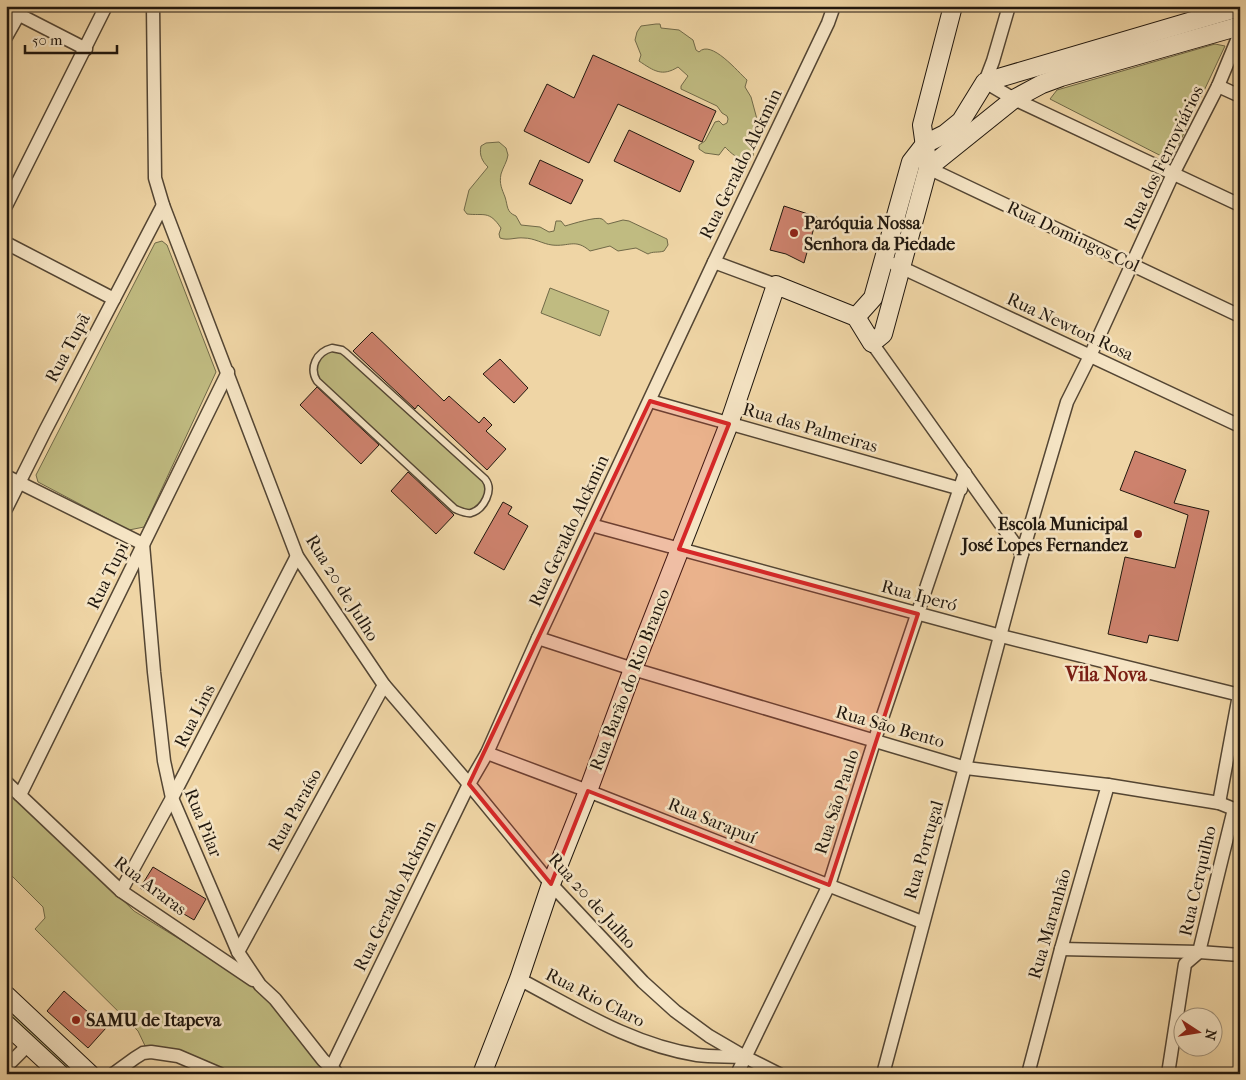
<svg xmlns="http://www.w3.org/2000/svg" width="1246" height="1080" font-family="'IM FELL French Canon',serif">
<rect width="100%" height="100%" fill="#efd5a5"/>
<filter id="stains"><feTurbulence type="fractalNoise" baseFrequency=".004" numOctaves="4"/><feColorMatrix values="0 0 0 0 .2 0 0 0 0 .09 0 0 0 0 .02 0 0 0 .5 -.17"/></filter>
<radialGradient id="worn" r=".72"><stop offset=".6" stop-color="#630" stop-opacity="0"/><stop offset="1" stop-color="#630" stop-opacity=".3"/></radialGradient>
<g fill="#c0bb81" stroke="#706948">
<path d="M 656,24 L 660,24 L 661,28 L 679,30 L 693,40 L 696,50 L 699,52 C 711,39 738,72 747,80 L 745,87 L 751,97 L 761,134 C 762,143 753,146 753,156 C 741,163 733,155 725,147 L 719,155 L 705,153 L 699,149 L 699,145 L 705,141 L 715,122 L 719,121 L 723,125 L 727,123 L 728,119 L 727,116 L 722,113 L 717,106 L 681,89 L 681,86 L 688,76 L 678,67 C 662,77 654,71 639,61 L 641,55 L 635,40 L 637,32 L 641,26 Z"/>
<polygon points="1215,44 1225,46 1171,161 1050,99 1057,90"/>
<path d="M 499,142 L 506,148 L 508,155 C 507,162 503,167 501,174 C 499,184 502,189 505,197 C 508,206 506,212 516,216 L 521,225 L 540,227 L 549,232 L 554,231 L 556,221 L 561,221 L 565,226 C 572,224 597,216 602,219 C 604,220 606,223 608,224 L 623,220 L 629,221 L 667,239 L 668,245 L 664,251 C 658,253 653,251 648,254 L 636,248 L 618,251 L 610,246 L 590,251 C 575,238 569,247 552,245 C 543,244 534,238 524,238 C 516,237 508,241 500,238 L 499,234 L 501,228 C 489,210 484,216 467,214 L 464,210 L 469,190 L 488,167 C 482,161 479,155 481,146 L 486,143 Z"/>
<polygon points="162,241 167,245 216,372 144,527 129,530 38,482 36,475 155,243"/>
<polygon points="550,288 609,311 600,336 541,313"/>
<polygon points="326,351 341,351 487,484 484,501 470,512 455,508 325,386 315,375 317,362"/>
<polygon points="6,789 57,836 134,911 257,987 323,1068 329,1074 226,1074 175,1053 147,1050 138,1031 35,929 45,918 43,907 6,870"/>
<polygon points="6,1005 73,1069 70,1074 6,1015"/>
</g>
<g fill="#cd826d" stroke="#20170e">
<polygon points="593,55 716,111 702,142 618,104 589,163 524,131 547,84 574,98"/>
<polygon points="629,130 694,161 680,192 614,161"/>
<polygon points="540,160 583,180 571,204 529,184"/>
<polygon points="784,206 817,217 804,263 786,254 770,250"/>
<polygon points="372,332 444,401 449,396 479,423 484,417 492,425 486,431 506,449 487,470 418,405 415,409 353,351"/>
<polygon points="500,359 528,388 514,403 483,374"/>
<polygon points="317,387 379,445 361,464 300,405"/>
<polygon points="1135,451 1186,470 1174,503 1209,511 1178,641 1149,635 1147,643 1108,634 1125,557 1175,568 1188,515 1120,490"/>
<polygon points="408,472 454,515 436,534 391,491"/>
<polygon points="503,502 512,507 508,514 528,526 504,570 474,553"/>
<polygon points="153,867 206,899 194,920 140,888"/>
<polygon points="64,991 106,1028 88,1048 47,1011"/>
</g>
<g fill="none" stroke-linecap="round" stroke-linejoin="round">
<defs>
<path id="lane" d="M 332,348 L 342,350 L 346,353 L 485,479 C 494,490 484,509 471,513 C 466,514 460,511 455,509 L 317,381 C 309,368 316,352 332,348 Z"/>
<g id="street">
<polyline points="153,6 155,178 163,205 297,556 384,685 469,784 551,884 643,982 675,1011 709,1036 745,1057 779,1074"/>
<polyline points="1009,6 993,61 985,82 1014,99 1240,205"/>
<polyline points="6,8 86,49"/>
<polyline points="6,37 19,14"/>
<polyline points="1218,86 1240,96"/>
<polyline points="928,168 1240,316"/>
<polyline points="6,206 106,6"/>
<polyline points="6,243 114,299"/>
<polyline points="714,262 776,285"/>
<polyline points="894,264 1240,426"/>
<polyline points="872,343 1022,554"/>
<polyline points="650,401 961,489"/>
<polyline points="6,476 143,544 154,672 164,761 172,798 238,952 260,985 275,999 323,1060 338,1074"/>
<polyline points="6,509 45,431 163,205"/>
<polyline points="591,525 1001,636 1240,695"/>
<polyline points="538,638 633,669 966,768 1108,785 1219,803 1234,809 1240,809"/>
<polyline points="487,753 588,791 922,922"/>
<polyline points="6,782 121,891 253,980"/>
<polyline points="20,795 228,372"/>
<polyline points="1219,803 1239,695"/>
<polyline points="121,891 172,798 297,556"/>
<polyline points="1061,949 1199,952 1240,955"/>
<polyline points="238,952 384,685"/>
<path d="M 519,979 C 576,1009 632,1045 697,1055 C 712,1057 727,1056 742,1057"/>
<polyline points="6,1067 28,1045"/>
<polyline points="331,1068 469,784 487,753 538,638 714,262 828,23 834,6"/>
<polyline points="113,1074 135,1058 143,1053 151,1052 178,1056 220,1074"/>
<polyline points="737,1074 829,885 874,742 965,473"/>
<polyline points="883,1074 1022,554 1067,402 1090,356 1173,174 1218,86 1240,33"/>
<polyline points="1028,1074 1061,949 1108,785"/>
<polyline points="1168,1074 1185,964 1199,952 1234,809"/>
</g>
<g id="secondary">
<polyline points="928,168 1014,99 1042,84 1061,77 1240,26"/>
<polyline points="856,317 873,298 911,162 925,144 945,134 961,121 985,82 1240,7"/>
<polyline points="6,995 90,1074"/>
<polyline points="6,1024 60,1074"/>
<polyline points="482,1074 519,979 551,884 588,791 633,669 729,424 776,285 856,317 872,343 883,334 928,168 922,125 953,6"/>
</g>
</defs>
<use href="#lane" stroke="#544634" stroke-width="9"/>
<use href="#street" stroke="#544634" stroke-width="15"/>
<use href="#secondary" stroke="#20170e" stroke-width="20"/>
<use href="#lane" stroke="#f5e4c4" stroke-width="6"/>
<use href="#street" stroke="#f5e4c4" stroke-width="12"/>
<use href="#secondary" stroke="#f5e4c4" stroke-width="18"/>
</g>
<path fill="#d62828" fill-opacity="0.2" stroke="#d62828" stroke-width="4" stroke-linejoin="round" d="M 650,401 L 729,424 L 679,549 L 918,614 L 829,885 L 588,791 L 551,884 L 469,784 Z"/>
<g fill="#8f2418" stroke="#f5e4c4" stroke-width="2">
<circle cx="794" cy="233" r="5"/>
<circle cx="1138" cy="534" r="5"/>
<circle cx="76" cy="1020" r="5"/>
</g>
<g text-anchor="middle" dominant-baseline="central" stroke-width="5" stroke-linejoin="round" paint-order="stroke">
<g font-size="18" fill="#20170e" stroke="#f5e4c4">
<text transform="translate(1164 158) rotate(-64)">Rua dos Ferroviários</text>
<text transform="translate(741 164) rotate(-64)">Rua Geraldo Alckmin</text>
<text transform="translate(1073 237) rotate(25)">Rua Domingos Col</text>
<text transform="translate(1070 327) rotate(25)">Rua Newton Rosa</text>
<text transform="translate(68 348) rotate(-62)">Rua Tupã</text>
<text transform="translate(810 428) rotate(16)">Rua das Palmeiras</text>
<text transform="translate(569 531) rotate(-65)">Rua Geraldo Alckmin</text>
<text transform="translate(108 576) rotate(-64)">Rua Tupi</text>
<text transform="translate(342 588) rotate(58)">Rua 20 de Julho</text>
<text transform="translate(919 596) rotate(15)">Rua Iperó</text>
<text transform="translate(630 680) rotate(-69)">Rua Barão do Rio Branco</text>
<text transform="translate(195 716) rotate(-63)">Rua Lins</text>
<text transform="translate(890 727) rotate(16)">Rua São Bento</text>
<text transform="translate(837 802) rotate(-72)">Rua São Paulo</text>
<text transform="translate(295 810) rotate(-61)">Rua Paraíso</text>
<text transform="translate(712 821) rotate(22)">Rua Sarapuí</text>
<text transform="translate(203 823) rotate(68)">Rua Pilar</text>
<text transform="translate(924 850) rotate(-74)">Rua Portugal</text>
<text transform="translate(1198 881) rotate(-77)">Rua Cerquilho</text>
<text transform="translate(150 886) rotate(37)">Rua Araras</text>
<text transform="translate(395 896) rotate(-64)">Rua Geraldo Alckmin</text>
<text transform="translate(592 901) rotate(48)">Rua 20 de Julho</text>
<text transform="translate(1050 924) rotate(-74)">Rua Maranhão</text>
<text transform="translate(595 998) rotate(27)">Rua Rio Claro</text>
</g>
<g font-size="18" font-weight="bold" fill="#20170e" stroke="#f5e4c4" text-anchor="start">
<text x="804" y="223">Paróquia Nossa<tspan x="804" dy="21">Senhora da Piedade</tspan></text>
<text x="1128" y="524" text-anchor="end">Escola Municipal<tspan x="1128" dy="21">José Lopes Fernandez</tspan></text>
<text x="86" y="1020">SAMU de Itapeva</text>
</g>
<g font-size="20" font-weight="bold" fill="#7a1f14" stroke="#f5e4c4">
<text x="1106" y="674">Vila Nova</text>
</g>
</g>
<rect width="1246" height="1080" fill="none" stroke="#efd5a5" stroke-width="25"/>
<rect x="8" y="8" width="1231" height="1065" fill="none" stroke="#20170e" stroke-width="2.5"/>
<rect x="12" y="12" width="1221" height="1055" fill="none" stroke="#20170e"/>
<g transform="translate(1198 1032) rotate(102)"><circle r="24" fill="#f5e4c4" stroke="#a0927b"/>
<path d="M0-4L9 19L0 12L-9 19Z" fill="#8f2418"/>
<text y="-8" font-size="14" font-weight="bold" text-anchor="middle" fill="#20170e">N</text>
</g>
<path d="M25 45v8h92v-8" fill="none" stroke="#20170e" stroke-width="2.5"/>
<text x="32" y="45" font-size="15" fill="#20170e" stroke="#f5e4c4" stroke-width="4" paint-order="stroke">50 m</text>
<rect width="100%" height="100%" filter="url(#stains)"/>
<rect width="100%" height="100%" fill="url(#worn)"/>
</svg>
